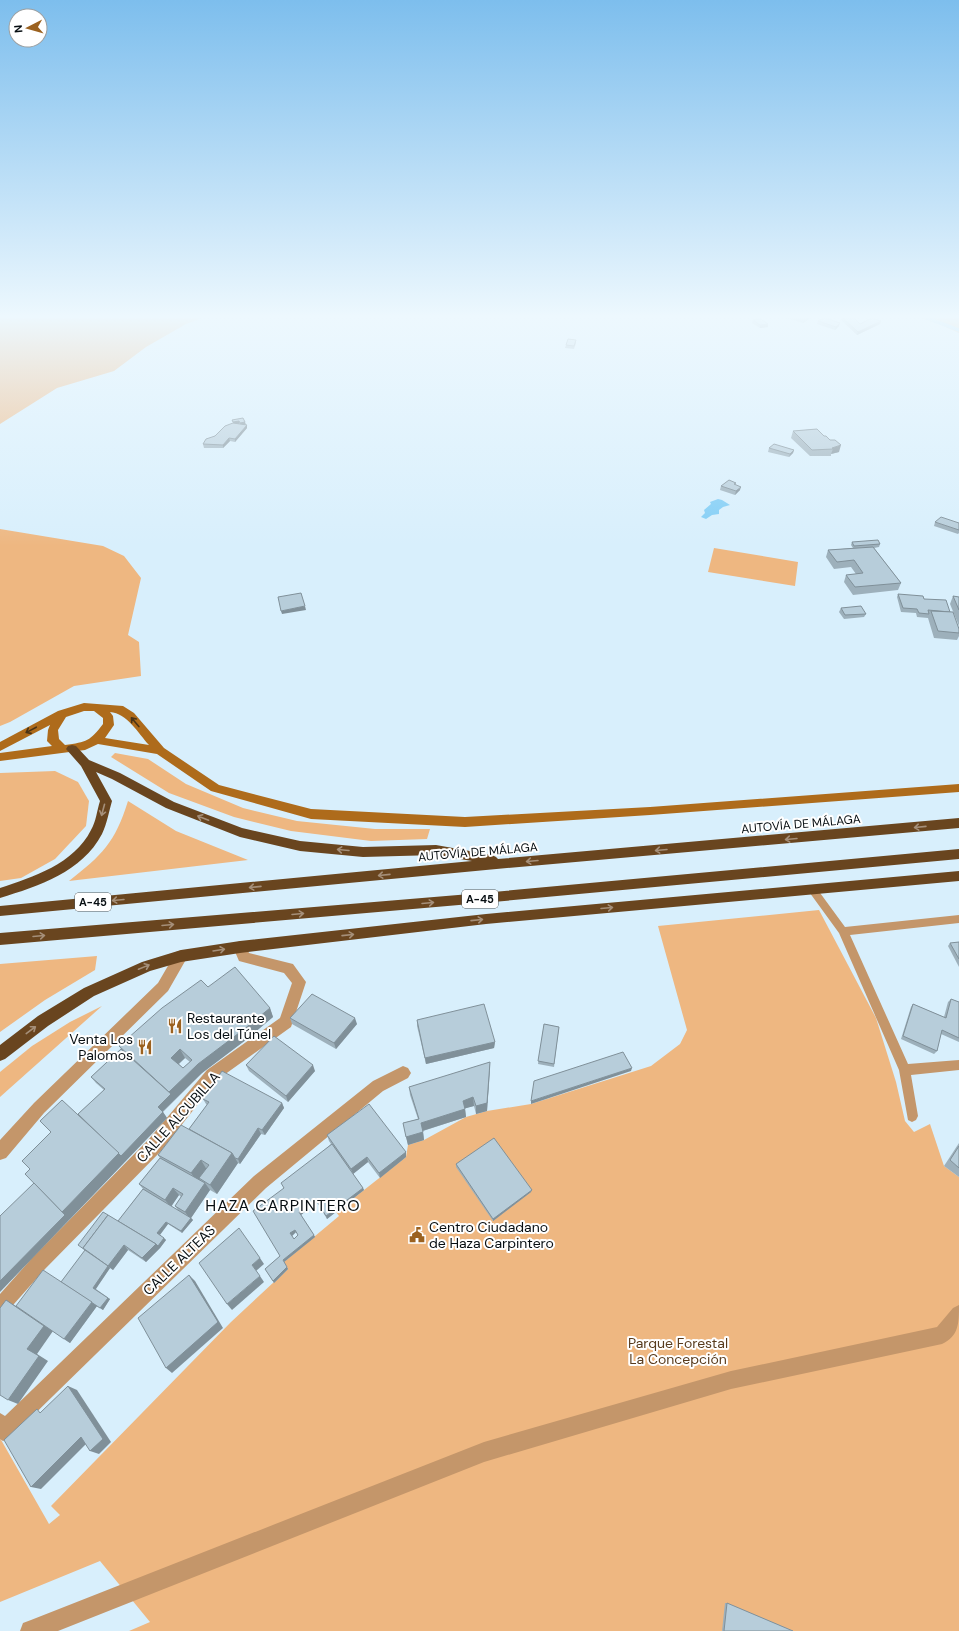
<svg xmlns="http://www.w3.org/2000/svg" width="959" height="1631" font-family="'DM Sans',sans-serif">
<rect width="100%" height="100%" fill="#d8effc"/>
<g fill="#eeb781">
<polygon points="0,318 202,318 186,324 146,347 114,371 57,388 0,424"/>
<polygon points="920,318 959,318 959,333 939,324"/>
<polygon points="0,529 103,546 124,556 141,578 128,635 139,642 141,676 74,686 10,722 0,726"/>
<polygon points="714,548 798,562 795,586 708,572"/>
<polygon points="115,753 148,759 186,784 243,808 297,821 375,829 430,829 427,839 371,841 291,831 234,817 169,793 111,757"/>
<polygon points="55,771 78,782 89,801 86,826 55,859 21,878 0,881 0,773"/>
<path d="M 128,801 L 176,831 L 248,860 L 69,881 C 102,855 115,843 128,801 Z"/>
<polygon points="819,910 876,1018 896,1082 905,1121 914,1132 930,1124 944,1166 959,1177 959,1631 129,1631 150,1622 100,1561 0,1602 0,1438 49,1524 60,1515 51,1506 231,1322 288,1269 284,1262 339,1216 336,1212 406,1157 408,1145 424,1140 466,1117 487,1111 531,1104 651,1066 680,1044 687,1030 658,926"/>
<polygon points="97,956 95,970 45,1000 0,1032 0,964"/>
<polygon points="102,1006 0,1097 0,1072 32,1046 70,1022"/>
</g>
<polygon fill="#7eccf5" points="718,499 722,500 730,505 723,507 719,510 719,514 712,515 706,519 701,517 705,513 704,510 711,504 710,502"/>
<g fill="none" stroke-linecap="round" stroke-linejoin="round">
<polyline stroke="#7eccf5" stroke-width="3.5" points="927,318 959,330"/>
<polygon fill="#c4966a" fill-rule="evenodd" points="812,885 815,886 845,927 959,915 959,923 850,935 908,1064 959,1060 959,1070 911,1075 918,1116 916,1120 912,1122 908,1120 899,1070 839,933 807,889 809,886"/>
<g fill="#c4966a" fill-rule="evenodd">
<polygon points="240,941 245,943 249,953 293,964 306,982 291,1027 217,1080 161,1151 45,1269 6,1313 0,1316 0,1294 33,1257 149,1139 207,1070 280,1018 292,983 284,973 239,961 233,947 235,943"/>
<polygon points="181,950 186,952 188,956 168,991 44,1113 6,1158 0,1160 0,1140 34,1103 158,983 176,952"/>
<polygon points="403,1066 408,1068 411,1073 408,1078 383,1091 266,1188 10,1438 3,1441 0,1439 0,1413 5,1416 254,1176 373,1081"/>
<path d="M 959,1305 C 959,1323 959,1336 942,1344 L 731,1389 L 484,1462 L 58,1631 L 20,1631 L 23,1623 L 31,1620 L 484,1442 L 731,1371 L 937,1327 L 953,1308 Z"/>
</g>
<path fill="#ae6b1b" fill-rule="evenodd" d="M 84,703 L 123,706 L 134,713 L 164,748 L 219,785 L 311,809 L 465,817 L 650,807 L 959,784 L 959,792 L 650,815 L 465,827 L 311,819 L 211,791 L 157,754 L 98,744 L 85,750 L 0,761 L 0,753 L 52,746 L 47,741 L 48,730 L 50,725 L 0,751 L 0,742 L 58,711 ZM 84,711 L 94,711 L 103,718 L 103,724 C 90,741 87,742 65,745 L 59,739 L 58,730 L 66,717 ZM 110,712 C 127,713 138,733 149,745 L 105,738 L 114,725 L 113,716 Z"/>
<g fill="#69451f" fill-rule="evenodd">
<path d="M 72,745 L 76,746 L 89,760 L 120,773 L 174,802 L 242,828 L 300,841 L 363,847 L 436,845 L 492,855 L 496,857 L 498,859 L 959,818 L 959,828 L 507,868 L 0,916 L 0,906 L 472,861 L 436,855 L 363,857 L 300,851 L 240,837 L 166,808 L 112,779 L 96,772 L 112,801 C 109,811 107,824 102,834 C 82,872 39,886 0,898 L 0,888 C 33,877 74,864 91,830 C 96,822 97,810 100,801 L 81,766 L 66,749 L 68,746 Z"/>
<polygon points="959,849 959,859 482,903 0,945 0,933 482,893"/>
<polygon points="959,871 959,881 486,924 240,953 181,962 150,971 94,996 48,1026 5,1059 0,1061 0,1045 38,1016 84,988 142,962 181,950 240,941 486,914"/>
</g>
</g>
<g fill="#9db0bb" fill-rule="evenodd">
<polygon points="787,318 809,318 809,319 803,323"/>
<polygon points="842,318 854,318 860,324 881,321 880,324 857,335 841,320"/>
<polygon points="753,320 768,327 760,328 752,323"/>
<polygon points="818,321 839,326 835,330 817,324"/>
<polygon points="576,340 576,343 574,349 565,348 566,345"/>
<polygon points="232,420 245,422 247,428 235,442 230,441 223,448 204,448 203,444 233,423"/>
<polygon points="817,429 839,452 831,454 831,456 810,456 791,438 793,431"/>
<polygon points="769,448 794,450 793,453 789,457 768,452"/>
<polygon points="735,485 740,490 735,495 720,490 721,486"/>
<polygon points="935,522 959,523 959,533 958,534 934,526"/>
<polygon points="852,542 880,544 879,547 874,548 901,583 898,590 853,595 844,582 846,575 856,574 851,567 834,569 826,557 828,550 853,548 851,545"/>
<polygon points="898,594 924,599 950,612 959,629 959,636 957,640 934,638 928,618 917,617 916,613 901,612 897,597"/>
<polygon points="953,596 959,597 959,626 950,604"/>
<polygon points="841,608 866,614 864,617 844,619 839,612"/>
<polygon points="959,942 959,967 948,946 950,943"/>
<path d="M 208,987 L 270,1008 L 273,1017 L 247,1039 L 202,1073 L 163,1112 L 167,1118 L 70,1219 L 34,1183 L 30,1169 L 51,1132 L 40,1121 L 78,1114 L 104,1090 L 96,1083 L 91,1077 L 121,1049 L 119,1046 ZM 185,1058 L 190,1062 L 183,1068 L 179,1064 Z"/>
<polygon points="951,999 959,1002 959,1042 941,1034 937,1051 934,1054 901,1039 911,1007 913,1004 944,1017 948,1002"/>
<polygon points="290,1018 357,1024 336,1049 292,1024"/>
<polygon points="417,1020 495,1042 494,1048 426,1064 417,1026"/>
<polygon points="544,1024 559,1027 554,1067 538,1064"/>
<polygon points="246,1065 315,1071 288,1102 249,1071"/>
<polygon points="490,1071 487,1111 476,1114 474,1106 465,1108 466,1117 423,1131 424,1140 408,1145 403,1123 418,1119 410,1095 409,1087"/>
<path d="M 203,1099 L 282,1103 L 284,1108 L 265,1135 L 261,1134 L 240,1164 L 238,1163 L 217,1194 L 210,1190 L 191,1218 L 193,1220 L 182,1233 L 168,1224 L 160,1235 L 166,1240 L 160,1248 L 146,1262 L 128,1250 L 113,1270 L 110,1268 L 96,1289 L 110,1299 L 103,1310 L 97,1306 L 70,1343 L 64,1339 L 61,1282 L 85,1251 L 108,1215 L 118,1221 L 143,1189 L 139,1184 L 160,1158 L 158,1155 L 189,1129 L 207,1105 L 206,1104 ZM 179,1195 L 181,1197 L 175,1206 L 178,1210 L 171,1206 Z"/>
<path d="M 327,1135 L 406,1152 L 406,1157 L 380,1178 L 368,1162 L 353,1174 L 363,1188 L 364,1190 L 327,1219 L 317,1202 L 301,1215 L 315,1237 L 284,1262 L 288,1269 L 274,1283 L 265,1269 L 280,1256 L 283,1188 L 331,1144 L 329,1141 ZM 296,1232 L 298,1235 L 294,1239 L 292,1236 Z"/>
<polygon points="959,1143 959,1177 944,1166"/>
<polygon points="456,1164 531,1192 493,1221 456,1167"/>
<polygon points="725,1603 727,1603 793,1631 722,1631"/>
</g>
<g fill="#809099">
<polygon points="804,318 809,318 809,319 803,323"/>
<polygon points="881,321 880,324 857,335 858,332"/>
<polygon points="840,323 839,326 835,330 836,327"/>
<polygon points="768,324 768,327 760,328 760,325"/>
<polygon points="239,421 239,424 234,425 233,422"/>
<polygon points="245,422 246,426 240,427 240,423"/>
<polygon points="247,425 247,428 235,442 235,439"/>
<polygon points="229,438 230,441 223,448 223,445"/>
<polygon points="841,445 839,452 831,454 833,449 832,448"/>
<polygon points="794,450 793,453 789,457 790,454"/>
<polygon points="741,487 740,490 735,495 736,491"/>
<polygon points="305,606 306,610 282,614 281,611"/>
<polygon points="270,1008 273,1017 247,1039 202,1073 161,1113 158,1107 171,1094 169,1092 198,1064"/>
<polygon points="355,1018 357,1024 336,1049 334,1043"/>
<polygon points="495,1042 494,1048 426,1064 425,1058"/>
<polygon points="180,1049 185,1058 176,1066 171,1058"/>
<polygon points="490,1062 487,1111 476,1114 476,1106"/>
<polygon points="313,1065 315,1071 288,1102 286,1096"/>
<polygon points="632,1068 631,1071 531,1104 531,1101"/>
<polygon points="473,1097 474,1106 463,1109 463,1101"/>
<polygon points="282,1103 284,1108 265,1135 262,1130"/>
<polygon points="465,1109 466,1117 422,1131 421,1123"/>
<polygon points="163,1112 167,1118 0,1292 0,1281 62,1212 119,1153"/>
<polygon points="258,1128 261,1134 240,1164 238,1159"/>
<polygon points="423,1132 424,1140 408,1145 406,1137"/>
<polygon points="406,1152 406,1157 380,1178 379,1173"/>
<polygon points="232,1153 238,1163 217,1194 210,1185"/>
<polygon points="367,1157 368,1162 353,1174 351,1169"/>
<polygon points="201,1160 207,1170 199,1178 200,1180 198,1183 191,1173"/>
<polygon points="205,1183 210,1190 191,1218 193,1220 182,1233 181,1231 190,1219 185,1212"/>
<polygon points="173,1188 179,1195 171,1207 165,1200"/>
<polygon points="363,1188 364,1190 327,1219 326,1216"/>
<polygon points="532,1190 531,1192 493,1221 493,1219"/>
<polygon points="316,1200 317,1202 301,1215 299,1212"/>
<polygon points="166,1222 168,1224 159,1236 157,1233"/>
<polygon points="295,1230 296,1232 292,1236 290,1233"/>
<polygon points="314,1235 315,1237 284,1262 283,1260"/>
<polygon points="164,1238 166,1240 160,1248 146,1262 142,1258 156,1244"/>
<polygon points="124,1245 128,1250 113,1270 108,1266"/>
<polygon points="260,1258 264,1264 256,1271 252,1265"/>
<polygon points="108,1266 110,1268 95,1290 93,1288"/>
<polygon points="287,1267 288,1269 274,1283 273,1281"/>
<polygon points="189,1275 195,1281 223,1328 172,1373 166,1368"/>
<polygon points="260,1276 264,1282 232,1310 227,1304"/>
<polygon points="108,1298 110,1299 103,1310 100,1308"/>
<polygon points="6,1300 16,1306 53,1331 37,1354 48,1361 18,1404 8,1400 27,1349"/>
<polygon points="92,1302 97,1306 70,1343 64,1339"/>
<polygon points="68,1386 77,1390 111,1442 99,1454 90,1451"/>
<polygon points="81,1437 90,1440 41,1489 31,1487"/>
</g>
<g fill="#b7cdda" stroke="#809099" fill-rule="evenodd">
<polygon points="824,318 825,318 840,323 836,327 818,321"/>
<polygon points="843,318 854,318 860,324 872,318 881,321 858,332"/>
<polygon points="761,319 768,324 760,325 753,320"/>
<polygon points="568,339 576,340 574,346 566,345"/>
<polygon points="243,418 245,422 240,423 239,421 233,422 232,420"/>
<polygon points="233,423 247,425 235,439 229,438 223,445 203,444 206,439 215,436 225,426"/>
<polygon points="817,429 824,436 826,436 830,440 835,440 841,445 832,448 833,449 812,450 793,431"/>
<polygon points="774,444 794,450 790,454 769,448"/>
<polygon points="729,480 736,483 734,484 741,487 736,491 721,486"/>
<polygon points="941,517 959,523 959,530 935,522"/>
<polygon points="878,540 880,544 854,546 852,542"/>
<polygon points="873,547 901,583 855,587 846,575 863,573 854,560 837,562 828,550"/>
<polygon points="301,593 305,606 281,611 278,597"/>
<polygon points="898,594 923,596 924,599 946,600 950,612 928,610 929,614 919,613 917,609 903,608"/>
<polygon points="953,596 959,597 959,610"/>
<polygon points="861,606 866,614 845,615 841,608"/>
<polygon points="931,611 953,612 959,629 959,633 938,631"/>
<polygon points="959,942 959,959 950,943"/>
<path d="M 235,967 L 270,1008 L 243,1030 L 198,1064 L 169,1092 L 119,1046 L 162,1008 L 201,980 L 208,987 ZM 180,1049 L 192,1060 L 183,1068 L 171,1058 Z"/>
<polygon points="312,994 355,1018 334,1043 290,1018"/>
<polygon points="951,999 959,1002 959,1038 942,1030 937,1051 903,1036 913,1004 946,1018"/>
<polygon points="484,1004 495,1042 425,1058 417,1020"/>
<polygon points="544,1024 559,1027 554,1064 538,1061"/>
<polygon points="274,1036 313,1065 286,1096 246,1065"/>
<polygon points="121,1049 171,1094 158,1107 163,1112 121,1156 78,1114 105,1089 91,1077"/>
<polygon points="623,1052 632,1068 531,1101 534,1081"/>
<polygon points="490,1062 487,1103 476,1106 473,1097 463,1101 465,1109 421,1123 423,1132 406,1137 403,1123 419,1119 409,1087"/>
<polygon points="222,1071 282,1103 262,1130 258,1128 238,1159 235,1158 232,1153 189,1129 209,1102 203,1099"/>
<polygon points="62,1100 119,1153 62,1212 25,1174 30,1169 22,1161 51,1132 40,1121"/>
<polygon points="369,1104 406,1152 379,1173 367,1157 351,1169 327,1135"/>
<polygon points="181,1125 232,1153 210,1185 199,1178 209,1165 201,1160 191,1173 158,1155"/>
<polygon points="494,1138 532,1190 493,1219 456,1164"/>
<path d="M 332,1144 L 363,1188 L 326,1216 L 316,1200 L 299,1212 L 314,1235 L 283,1260 L 287,1267 L 273,1281 L 265,1269 L 280,1256 L 253,1211 L 284,1188 L 281,1183 ZM 295,1230 L 298,1235 L 294,1239 L 290,1233 Z"/>
<polygon points="959,1146 959,1168 950,1160"/>
<polygon points="160,1158 205,1183 185,1212 175,1206 183,1194 173,1188 165,1200 139,1184"/>
<polygon points="34,1183 65,1215 0,1281 0,1216"/>
<polygon points="143,1189 191,1218 181,1231 166,1222 157,1233 164,1238 158,1246 156,1244 118,1221"/>
<polygon points="103,1212 108,1215 83,1248 85,1250 78,1245"/>
<polygon points="108,1215 156,1244 142,1258 124,1245 108,1266 83,1248"/>
<polygon points="239,1228 260,1258 252,1265 260,1276 227,1304 199,1263"/>
<polygon points="85,1250 108,1266 93,1288 108,1298 100,1308 61,1282"/>
<polygon points="43,1270 92,1302 64,1339 16,1306"/>
<polygon points="189,1275 218,1322 166,1368 138,1318"/>
<polygon points="6,1300 44,1326 27,1349 39,1356 8,1400 0,1395 0,1308"/>
<polygon points="68,1386 103,1439 90,1451 81,1437 31,1487 4,1440 37,1409 40,1413"/>
<polygon points="727,1603 793,1631 724,1631"/>
</g>
<defs><path id="oneway-shaft" d="M-6 0H5M1.5-3L5.5 0L1.5 3" fill="none" stroke-width="1.6" stroke-linecap="round" stroke-linejoin="round"/></defs>
<g stroke="#4a3316">
<use href="#oneway-shaft" transform="translate(135 722) rotate(-130)"/>
<use href="#oneway-shaft" transform="translate(31 730) rotate(152)"/>
</g>
<g stroke="#a58f79">
<use href="#oneway-shaft" transform="translate(103 810) rotate(105)"/>
<use href="#oneway-shaft" transform="translate(203 818) rotate(-159)"/>
<use href="#oneway-shaft" transform="translate(920 827) rotate(174)"/>
<use href="#oneway-shaft" transform="translate(791 839) rotate(175)"/>
<use href="#oneway-shaft" transform="translate(343 850) rotate(-175)"/>
<use href="#oneway-shaft" transform="translate(661 850) rotate(175)"/>
<use href="#oneway-shaft" transform="translate(532 861) rotate(175)"/>
<use href="#oneway-shaft" transform="translate(384 875) rotate(174)"/>
<use href="#oneway-shaft" transform="translate(255 887) rotate(174)"/>
<use href="#oneway-shaft" transform="translate(118 900) rotate(175)"/>
<use href="#oneway-shaft" transform="translate(428 903) rotate(-5)"/>
<use href="#oneway-shaft" transform="translate(607 908) rotate(-5)"/>
<use href="#oneway-shaft" transform="translate(298 914) rotate(-5)"/>
<use href="#oneway-shaft" transform="translate(477 920) rotate(-6)"/>
<use href="#oneway-shaft" transform="translate(168 925) rotate(-5)"/>
<use href="#oneway-shaft" transform="translate(348 935) rotate(-6)"/>
<use href="#oneway-shaft" transform="translate(39 936) rotate(-5)"/>
<use href="#oneway-shaft" transform="translate(219 950) rotate(-9)"/>
<use href="#oneway-shaft" transform="translate(144 967) rotate(-22)"/>
<use href="#oneway-shaft" transform="translate(31 1030) rotate(-37)"/>
</g>
<linearGradient id="sky" x2="0" y2="1"><stop stop-color="#7dbeed"/><stop offset="0.58" stop-color="#edf8fe"/><stop offset="1" stop-color="#edf8fe" stop-opacity="0"/></linearGradient>
<rect width="959" height="546" fill="url(#sky)"/>
<defs>
<symbol id="restaurant-bare" viewBox="-9 -9 18 18"><path d="M-5-6h1v4h1v-4h1v4h1v-4h1v5L-1.5 .5V6h-2V.5L-5-1ZM5-6V6H3V1.5H1.5Q1.5-4 5-6Z" fill="#9b611f" stroke="#fff" stroke-width="2.5" paint-order="stroke"/></symbol>
<symbol id="civic-bare" viewBox="-9 -9 18 18"><path d="M-.6-6.5H3V-4.5H.6V-3L4-1V1h2V6H-6V1h2V-1L-.6-3ZM-1.2 2.5V6h2.4V2.5Z" fill="#9b611f" stroke="#fff" stroke-width="2.5" paint-order="stroke"/></symbol>
</defs>
<g fill-rule="evenodd">
<use href="#restaurant-bare" x="164" y="1015" width="22" height="22"/>
<use href="#restaurant-bare" x="134" y="1036" width="22" height="22"/>
<use href="#civic-bare" x="406" y="1224" width="22" height="22"/>
</g>
<g text-anchor="middle" dominant-baseline="central" stroke-width="4" stroke-linejoin="round" paint-order="stroke">
<g fill="#fff" stroke="#515659" stroke-width="1">
<rect x="462" y="890" width="36" height="18" rx="3"/>
<rect x="75" y="893" width="36" height="18" rx="3"/>
</g>
<g font-size="11" font-weight="bold" fill="#070e12">
<text x="480" y="899">A-45</text>
<text x="93" y="902">A-45</text>
</g>
<g font-size="12" fill="#070e12" stroke="#fff">
<text transform="translate(801 824) rotate(-5)">AUTOVÍA DE MÁLAGA</text>
<text transform="translate(478 852) rotate(-5)">AUTOVÍA DE MÁLAGA</text>
</g>
<g font-size="14" fill="#070e12" stroke="#fff" text-anchor="start">
<text x="187" y="1018">Restaurante<tspan x="187" dy="16">Los del Túnel</tspan></text>
<text x="133" y="1039" text-anchor="end">Venta Los<tspan x="133" dy="16">Palomos</tspan></text>
<text x="429" y="1227">Centro Ciudadano<tspan x="429" dy="16">de Haza Carpintero</tspan></text>
</g>
<g font-size="14" fill="#070e12" stroke="#fff">
<text transform="translate(178 1117) rotate(-48)">CALLE ALCUBILLA</text>
<text transform="translate(179 1260) rotate(-44)">CALLE ALTEAS</text>
</g>
<g font-size="14" fill="#583b1d" stroke="#fff">
<text x="678" y="1343">Parque Forestal<tspan x="678" dy="16">La Concepción</tspan></text>
</g>
<g font-size="16" letter-spacing="1" fill="#070e12" stroke="#fff">
<text x="283" y="1205">HAZA CARPINTERO</text>
</g>
</g>
<g transform="translate(28 28) rotate(264)"><circle r="19" fill="#ffffff" stroke="#9c9fa0"/>
<path d="M0-3L7 15L0 10L-7 15Z" fill="#9b611f"/>
<text y="-6" font-size="11" font-weight="bold" text-anchor="middle" fill="#070e12">N</text>
</g>
</svg>
